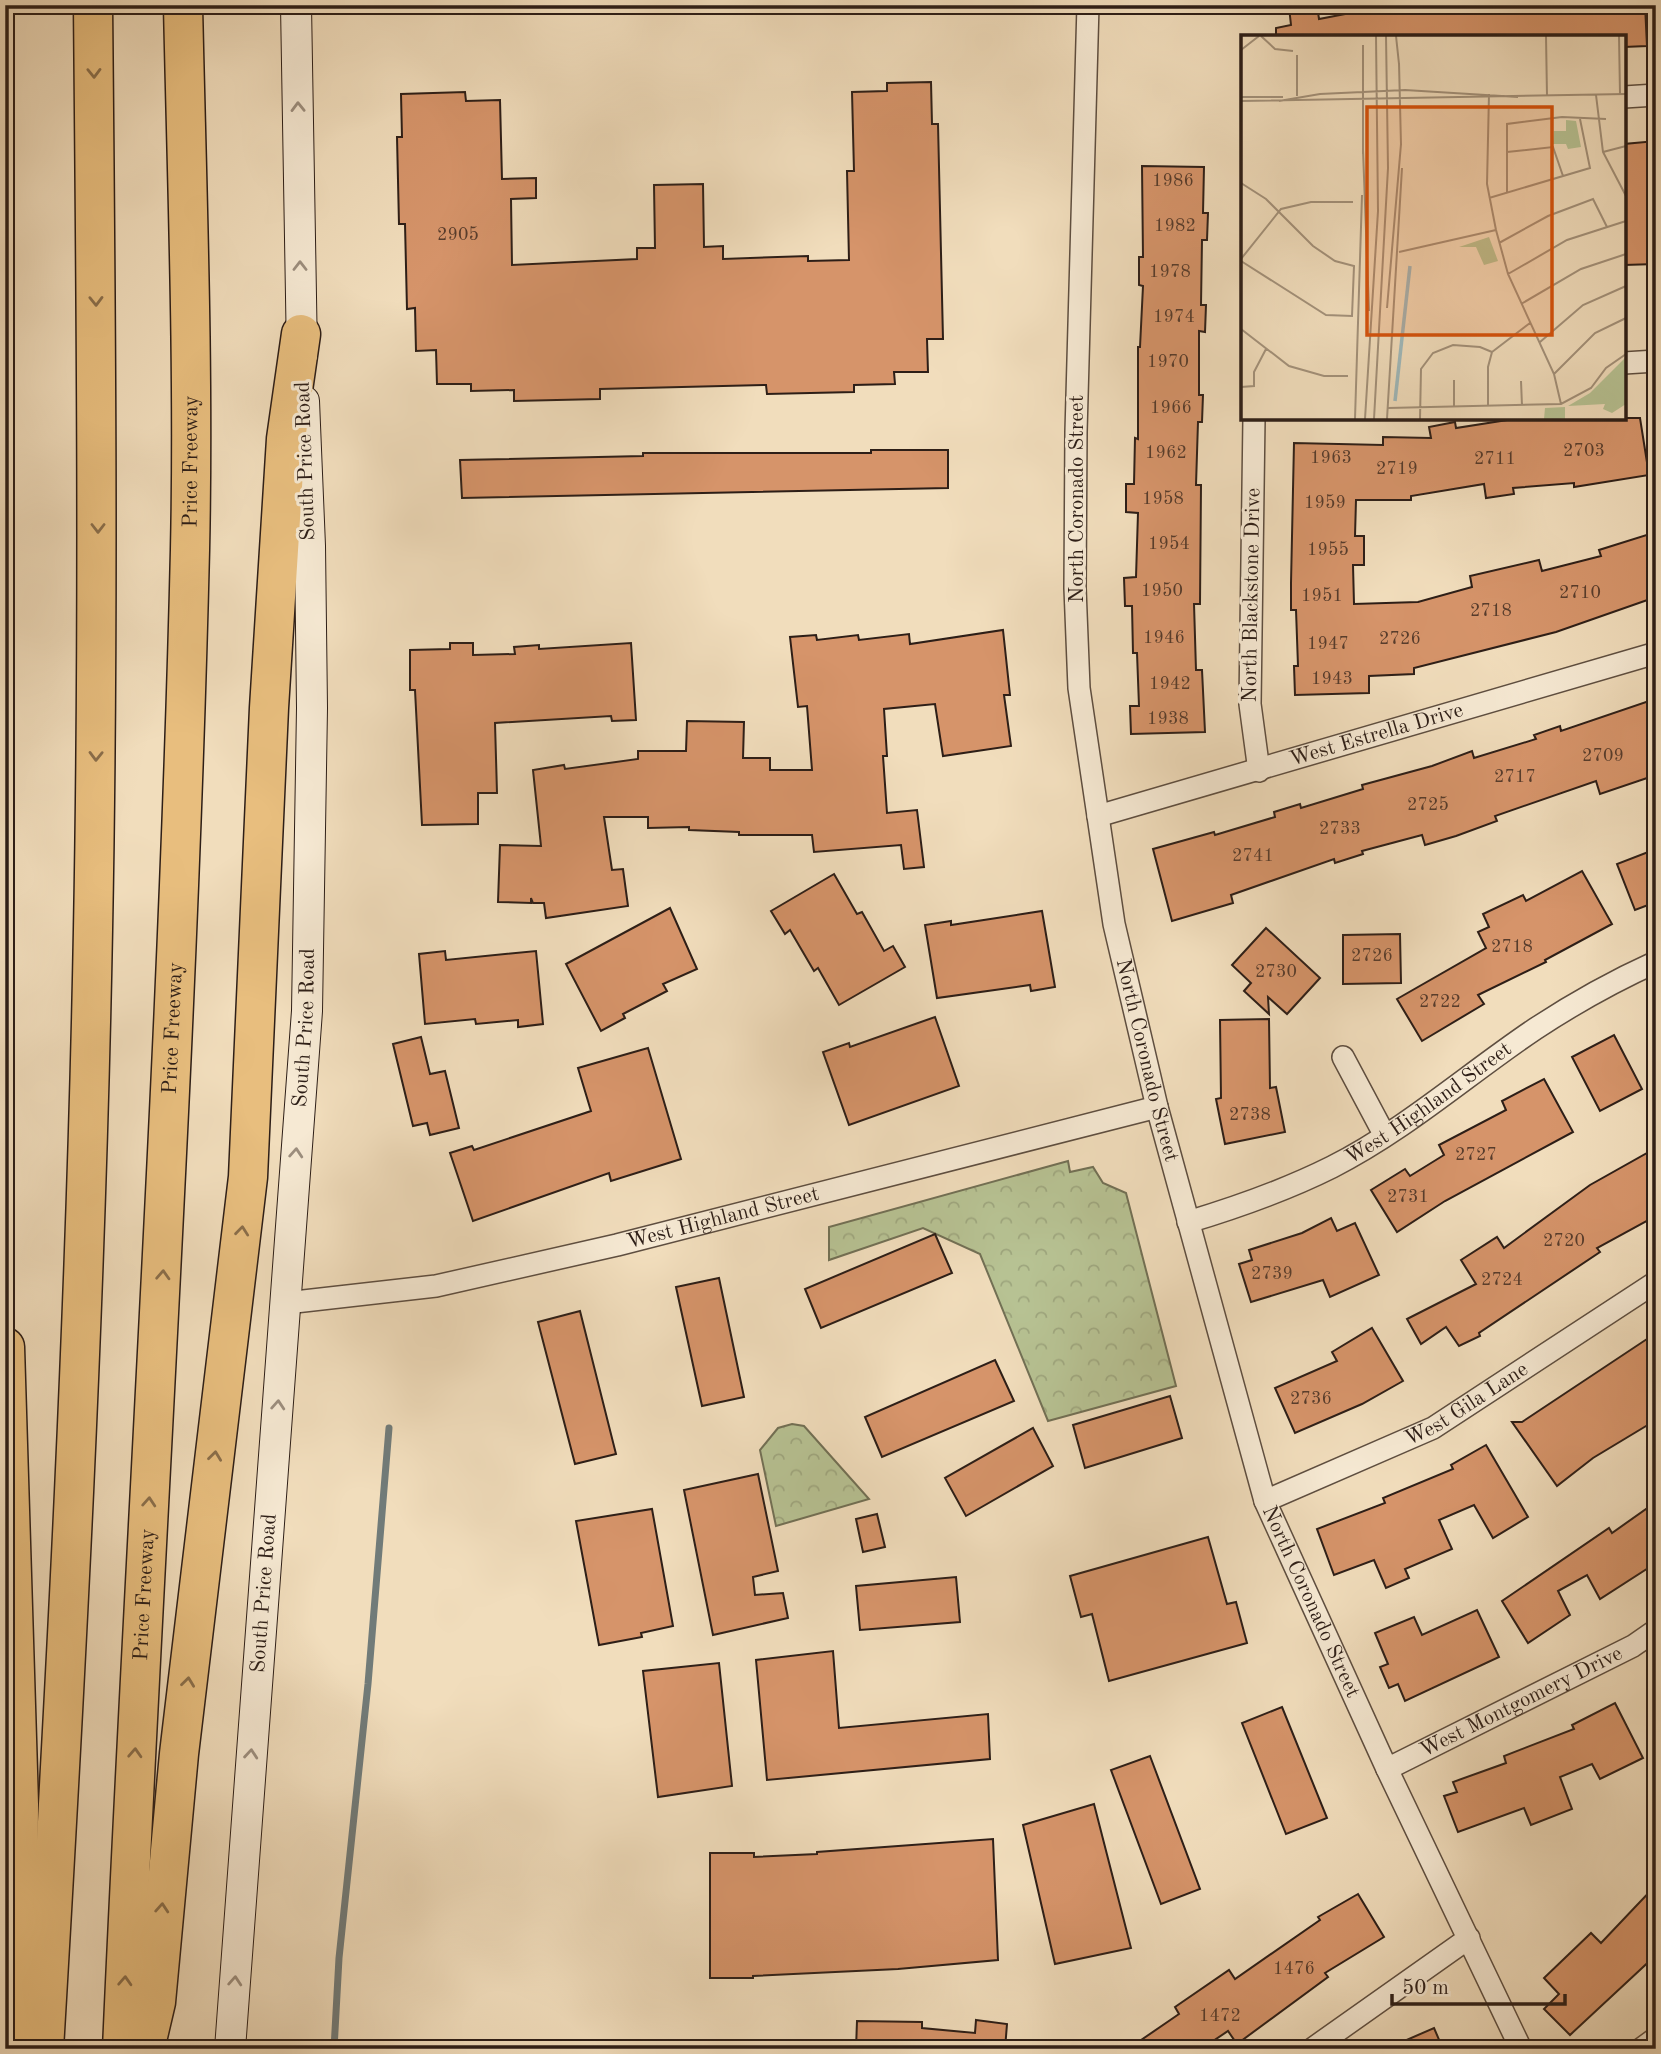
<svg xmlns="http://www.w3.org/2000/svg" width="1661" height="2054" font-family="'Old Standard TT',serif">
<defs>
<pattern id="park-crowns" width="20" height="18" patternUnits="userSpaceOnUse" patternTransform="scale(1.75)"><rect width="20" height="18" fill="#b7c293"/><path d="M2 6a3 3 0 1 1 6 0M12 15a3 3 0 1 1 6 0" fill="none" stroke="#9ea67e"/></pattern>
</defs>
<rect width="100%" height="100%" fill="#f1ddbc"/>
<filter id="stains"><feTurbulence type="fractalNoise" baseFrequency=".00286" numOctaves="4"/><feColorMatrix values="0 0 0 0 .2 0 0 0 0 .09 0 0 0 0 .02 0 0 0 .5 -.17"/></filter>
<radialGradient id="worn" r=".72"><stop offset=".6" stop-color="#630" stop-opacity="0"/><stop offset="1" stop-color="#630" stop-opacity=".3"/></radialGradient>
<g fill="url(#park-crowns)" stroke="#727055" stroke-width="2">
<polygon points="1068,1161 1070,1172 1093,1167 1103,1183 1126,1193 1176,1386 1048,1421 980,1254 923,1228 829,1260 829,1227"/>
<polygon points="792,1424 804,1426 869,1499 776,1526 760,1450 778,1428"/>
</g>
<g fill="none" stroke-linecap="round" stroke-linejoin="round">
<polyline stroke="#717b79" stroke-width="7" points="334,2049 339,1958 368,1684 389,1428"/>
</g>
<g fill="#d6946a" stroke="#2d1e17" stroke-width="2">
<polygon points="1300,5 1317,5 1319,19 1392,5 1645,5 1647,46 1624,47 1624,37 1276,37 1276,28 1291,25 1289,7"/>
<polygon points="931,82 932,124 938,124 943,339 927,339 928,372 894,372 895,384 854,385 854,392 767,394 766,385 600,389 600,399 514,401 514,390 471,391 471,384 437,384 436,350 416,351 415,308 407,309 405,224 399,224 397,137 402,137 401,94 465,92 466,101 500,100 502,179 536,178 536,198 511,199 512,265 637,259 637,248 655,248 654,185 703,184 704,247 723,246 723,259 808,256 808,261 849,260 847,171 854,171 852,92 887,91 887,83"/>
<polygon points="1656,141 1656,264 1624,265 1624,144"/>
<polygon points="1142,166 1204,167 1203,213 1208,213 1207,240 1202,240 1201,305 1206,305 1205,332 1199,331 1199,395 1203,395 1202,422 1198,422 1196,485 1201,485 1200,604 1194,604 1196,670 1202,670 1205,732 1131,734 1130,706 1139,706 1137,653 1133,653 1132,606 1125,606 1124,578 1136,577 1138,513 1126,512 1126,484 1134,484 1135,438 1138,439 1138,347 1140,347 1143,286 1139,285 1139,257 1143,257"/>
<polygon points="1520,418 1640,418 1649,475 1574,487 1574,483 1513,488 1514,494 1486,498 1484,484 1411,496 1411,500 1356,500 1355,536 1364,536 1364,565 1353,565 1354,604 1418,602 1472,587 1470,576 1539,560 1542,571 1601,556 1599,550 1656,532 1656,597 1556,632 1414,668 1414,674 1369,676 1369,693 1295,695 1294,666 1298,666 1296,610 1291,610 1291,583 1294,443 1383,445 1383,437 1431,438 1429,427 1455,422 1456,428"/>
<polygon points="871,450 948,450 948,488 462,498 460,460 643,456 643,453 871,453"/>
<polygon points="1003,630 1010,695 1004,695 1011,746 943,756 935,704 884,709 887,756 883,756 887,813 917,810 924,867 904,869 901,845 814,852 812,835 739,835 739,832 689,830 689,827 648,828 648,817 604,817 612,870 623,869 628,906 546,918 544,903 533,903 531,898 531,903 498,902 500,845 541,846 533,770 564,765 565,769 638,759 638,751 686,751 687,721 744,722 743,758 770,758 770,770 812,770 807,706 798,707 790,637 816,635 817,640 858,635 859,640 909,634 910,644"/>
<polygon points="450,643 473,643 473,655 515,654 514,647 539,645 539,649 631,643 636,720 612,721 611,716 495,723 497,793 478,793 478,824 422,825 415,690 410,690 410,650 450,649"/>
<polygon points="1649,701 1656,722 1656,775 1600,794 1596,781 1495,816 1497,821 1456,836 1425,845 1422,835 1362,851 1363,854 1335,863 1334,859 1231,895 1233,903 1172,921 1153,849 1214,832 1215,835 1275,817 1274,812 1300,804 1301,808 1363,789 1362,785 1432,766 1472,751 1474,758 1536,739 1534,735 1560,726 1561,731"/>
<polygon points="1656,849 1656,902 1635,910 1617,864"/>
<polygon points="1582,871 1612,924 1545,960 1546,962 1478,995 1484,1004 1422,1041 1397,999 1486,948 1478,932 1489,927 1483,914 1523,895 1526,901"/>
<polygon points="834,874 857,914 862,912 884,951 893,946 905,967 839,1005 818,968 814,971 790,930 785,934 771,911"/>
<polygon points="670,908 697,969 663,984 667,991 623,1014 625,1018 601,1031 566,964"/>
<polygon points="1042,911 1055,987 1031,991 1030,985 937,998 925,925 951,921 951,925"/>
<polygon points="1266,928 1320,978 1287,1014 1268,997 1269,1014 1244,991 1251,983 1232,965"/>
<polygon points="1400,934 1401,983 1343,984 1343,935"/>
<polygon points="445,951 446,960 536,951 543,1024 518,1027 518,1020 476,1024 475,1019 425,1024 419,954"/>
<polygon points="935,1017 959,1086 849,1125 823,1052 849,1043 850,1047"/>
<polygon points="1269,1019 1270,1088 1276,1087 1285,1132 1225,1144 1216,1099 1221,1098 1220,1020"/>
<polygon points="1614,1035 1642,1089 1600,1111 1572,1057"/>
<polygon points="421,1037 430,1074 445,1071 459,1128 430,1135 427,1123 413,1126 393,1044"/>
<polygon points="648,1048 681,1159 611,1181 609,1173 473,1221 450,1153 472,1146 474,1150 591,1111 578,1068"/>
<polygon points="1544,1079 1573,1132 1445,1201 1397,1232 1371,1190 1405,1169 1410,1176 1444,1155 1439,1145 1506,1110 1502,1101"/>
<polygon points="1656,1148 1656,1216 1597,1248 1600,1252 1479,1333 1480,1336 1459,1346 1446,1327 1421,1344 1407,1319 1476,1284 1461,1260 1497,1237 1504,1248 1590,1185"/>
<polygon points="1331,1218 1337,1231 1355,1223 1379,1275 1330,1297 1323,1280 1251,1302 1239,1264 1252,1260 1249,1250 1302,1233"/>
<polygon points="935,1234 952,1273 821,1328 805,1289"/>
<polygon points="719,1278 744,1397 702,1406 676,1287"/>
<polygon points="580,1311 616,1454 575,1464 538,1322"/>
<polygon points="1372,1328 1403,1381 1362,1404 1295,1433 1275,1388 1337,1361 1332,1352"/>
<polygon points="1656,1333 1656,1420 1593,1458 1557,1486 1512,1422 1522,1422"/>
<polygon points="995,1360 1014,1401 882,1457 865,1417"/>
<polygon points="1170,1396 1182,1438 1085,1468 1073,1425"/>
<polygon points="1033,1428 1053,1466 966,1516 945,1478"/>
<polygon points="1486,1445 1528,1517 1493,1538 1474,1505 1439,1520 1452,1549 1405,1569 1409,1578 1386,1588 1374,1560 1334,1575 1317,1529 1385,1503 1383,1498 1453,1469 1451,1465"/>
<polygon points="758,1474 778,1571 753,1577 755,1595 783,1593 788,1618 713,1635 684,1490"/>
<polygon points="1656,1502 1656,1563 1600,1599 1587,1575 1558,1591 1570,1615 1528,1643 1502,1601 1609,1528 1612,1533"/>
<polygon points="652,1509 673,1626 641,1633 642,1637 599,1645 576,1521"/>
<polygon points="877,1514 885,1547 863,1552 856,1519"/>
<polygon points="1208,1537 1227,1604 1236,1602 1247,1643 1109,1681 1092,1614 1081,1617 1070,1576"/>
<polygon points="956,1577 960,1622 860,1630 856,1586"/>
<polygon points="1477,1610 1499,1657 1405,1701 1398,1684 1389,1688 1380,1667 1388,1664 1375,1633 1414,1617 1422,1635"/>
<polygon points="833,1651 839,1728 988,1714 990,1759 767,1780 756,1660"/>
<polygon points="719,1663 732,1786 658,1797 643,1671"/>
<polygon points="1615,1703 1643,1758 1600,1779 1592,1764 1560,1777 1572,1809 1531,1825 1524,1808 1458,1832 1444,1796 1457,1792 1453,1782 1506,1763 1504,1756 1574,1729 1572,1725"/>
<polygon points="1282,1707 1327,1818 1286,1834 1242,1723"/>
<polygon points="1150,1756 1200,1889 1161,1904 1111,1770"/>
<polygon points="1094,1804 1131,1948 1055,1964 1023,1825"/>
<polygon points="993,1839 998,1960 898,1969 753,1976 753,1978 710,1978 710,1853 754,1853 754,1857 817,1854 817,1852"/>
<polygon points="1656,1885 1656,1955 1570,2035 1544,2009 1559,1994 1544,1978 1591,1933 1601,1943"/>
<polygon points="1358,1894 1384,1937 1325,1973 1328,1977 1237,2044 1228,2031 1201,2049 1128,2049 1179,2014 1175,2007 1229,1970 1235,1979 1320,1920 1318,1917"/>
<polygon points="976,2020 1007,2024 1005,2049 856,2049 857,2021 922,2022 922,2028 975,2033"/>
<polygon points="1434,2028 1443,2049 1386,2049"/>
</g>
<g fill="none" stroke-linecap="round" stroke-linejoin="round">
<defs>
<g id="minor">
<path id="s1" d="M 1088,5 L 1076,432 L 1075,588 L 1079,688 L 1114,924 L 1157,1107 L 1265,1501 L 1387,1769 L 1521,2049"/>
<polyline points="1624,97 1656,95"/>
<polyline points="1624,363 1656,361"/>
<polyline points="1254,418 1250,704 1259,771"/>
<path id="s2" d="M 1098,816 L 1656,653"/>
<polyline points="1343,1057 1384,1134"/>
<path id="s3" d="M 1188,1222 C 1238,1207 1286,1190 1332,1167 C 1405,1130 1468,1074 1535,1029 C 1573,1004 1614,981 1656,962"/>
<path id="s4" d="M 286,1303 L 436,1286 L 617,1245 L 1157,1107"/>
<path id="s5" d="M 1265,1501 L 1433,1428 L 1656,1282"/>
<path id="s6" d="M 1387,1769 L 1633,1646 L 1656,1630"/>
<polyline points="1312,2049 1469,1938"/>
<polyline points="1641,2049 1656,2038"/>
</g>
<g id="secondary">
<polyline points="296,5 302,355"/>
<path id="s7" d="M 230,2049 L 307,1011 L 312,708 L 310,546 L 304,401"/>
</g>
<g id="motorway">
<polyline points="5,1347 19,1804 18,1986 24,2049"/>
<path d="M 44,2049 C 66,1676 86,1303 93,930 C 99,622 96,314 93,5"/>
<path id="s8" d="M 122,2049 C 144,1549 178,1050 190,550 C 194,368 187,187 183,5"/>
<polyline points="145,2049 156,2002 179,1754 248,1177 269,708 286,439 301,334"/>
</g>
</defs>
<use href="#minor" stroke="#5e4e40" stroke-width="24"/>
<use href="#secondary" stroke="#2d1e17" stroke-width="32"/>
<use href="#motorway" stroke="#2d1e17" stroke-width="41"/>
<use href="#minor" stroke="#f6e9d3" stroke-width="21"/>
<use href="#secondary" stroke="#f6e9d3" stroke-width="30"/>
<use href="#motorway" stroke="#e8be7e" stroke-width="38"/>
</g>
<defs><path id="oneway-chevron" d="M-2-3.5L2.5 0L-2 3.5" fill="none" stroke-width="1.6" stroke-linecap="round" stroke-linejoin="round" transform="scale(1.75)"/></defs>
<g stroke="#8a6e4a">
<use href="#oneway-chevron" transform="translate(94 73) rotate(89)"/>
<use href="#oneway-chevron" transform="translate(96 301) rotate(89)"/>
<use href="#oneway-chevron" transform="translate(98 528) rotate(90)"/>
<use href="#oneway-chevron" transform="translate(96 756) rotate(91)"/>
<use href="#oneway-chevron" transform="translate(242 1231) rotate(-84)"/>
<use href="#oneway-chevron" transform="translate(163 1275) rotate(-87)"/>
<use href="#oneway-chevron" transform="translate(215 1456) rotate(-83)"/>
<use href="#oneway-chevron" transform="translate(149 1502) rotate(-86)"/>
<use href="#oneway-chevron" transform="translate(188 1682) rotate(-83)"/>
<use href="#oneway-chevron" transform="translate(135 1753) rotate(-87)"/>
<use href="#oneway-chevron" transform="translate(162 1908) rotate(-86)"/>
<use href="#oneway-chevron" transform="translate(125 1981) rotate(-87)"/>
</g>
<g stroke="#9c8e7e">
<use href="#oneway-chevron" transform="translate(298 107) rotate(-91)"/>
<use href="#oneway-chevron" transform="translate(300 266) rotate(-90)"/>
<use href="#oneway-chevron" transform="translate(296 1153) rotate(-86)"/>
<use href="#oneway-chevron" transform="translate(278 1405) rotate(-86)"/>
<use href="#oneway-chevron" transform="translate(251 1754) rotate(-85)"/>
<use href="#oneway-chevron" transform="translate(235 1981) rotate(-86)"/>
</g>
<g text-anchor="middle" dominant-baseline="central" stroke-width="6" stroke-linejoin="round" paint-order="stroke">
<g font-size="18" fill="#573c2c">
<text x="1173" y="181">1986</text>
<text x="1175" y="226">1982</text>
<text x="458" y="235">2905</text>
<text x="1170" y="272">1978</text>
<text x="1174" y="317">1974</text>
<text x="1168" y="362">1970</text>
<text x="1171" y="408">1966</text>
<text x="1584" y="451">2703</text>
<text x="1166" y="453">1962</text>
<text x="1331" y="458">1963</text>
<text x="1495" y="459">2711</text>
<text x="1397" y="469">2719</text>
<text x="1163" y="499">1958</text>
<text x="1325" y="503">1959</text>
<text x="1169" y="544">1954</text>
<text x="1328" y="550">1955</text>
<text x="1162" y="591">1950</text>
<text x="1580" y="593">2710</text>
<text x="1322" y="596">1951</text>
<text x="1491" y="611">2718</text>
<text x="1164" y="638">1946</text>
<text x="1400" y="639">2726</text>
<text x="1328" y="644">1947</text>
<text x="1332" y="679">1943</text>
<text x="1170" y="684">1942</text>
<text x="1168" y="719">1938</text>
<text x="1603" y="756">2709</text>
<text x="1515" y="777">2717</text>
<text x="1428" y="805">2725</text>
<text x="1340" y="829">2733</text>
<text x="1253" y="856">2741</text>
<text x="1512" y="947">2718</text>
<text x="1372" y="956">2726</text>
<text x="1276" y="972">2730</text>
<text x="1440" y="1002">2722</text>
<text x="1250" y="1115">2738</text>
<text x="1476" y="1155">2727</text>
<text x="1408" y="1197">2731</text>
<text x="1564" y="1241">2720</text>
<text x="1272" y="1274">2739</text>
<text x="1502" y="1280">2724</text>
<text x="1311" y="1399">2736</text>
<text x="1294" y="1969">1476</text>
<text x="1220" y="2016">1472</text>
</g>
<g font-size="21" fill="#2d1e17" stroke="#f6e9d3">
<text stroke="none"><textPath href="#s8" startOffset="1589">Price Freeway</textPath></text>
<text transform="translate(306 461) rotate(-92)">South Price Road</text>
<text transform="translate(1077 499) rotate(-90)">North Coronado Street</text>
<text transform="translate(1252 595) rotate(-89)">North Blackstone Drive</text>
<text stroke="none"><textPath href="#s2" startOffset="290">West Estrella Drive</textPath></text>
<text stroke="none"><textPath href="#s8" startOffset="1022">Price Freeway</textPath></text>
<text stroke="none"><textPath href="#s7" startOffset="1024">South Price Road</textPath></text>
<text stroke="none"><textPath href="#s1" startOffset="1062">North Coronado Street</textPath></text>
<text stroke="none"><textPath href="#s3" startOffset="270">West Highland Street</textPath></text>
<text stroke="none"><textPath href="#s4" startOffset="446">West Highland Street</textPath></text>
<text stroke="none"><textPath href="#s5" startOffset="224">West Gila Lane</textPath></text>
<text stroke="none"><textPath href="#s8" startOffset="455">Price Freeway</textPath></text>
<text stroke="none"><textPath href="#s7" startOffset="457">South Price Road</textPath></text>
<text stroke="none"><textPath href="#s1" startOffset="1629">North Coronado Street</textPath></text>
<text stroke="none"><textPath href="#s6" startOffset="150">West Montgomery Drive</textPath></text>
</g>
</g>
<g transform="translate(1241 35)">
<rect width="385" height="385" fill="#f1ddbc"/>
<path d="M 325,85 L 335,86 L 340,112 L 327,114 L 325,109 L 312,109 L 313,96 L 325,96 ZM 248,202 L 257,226 L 243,230 L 235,212 L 218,212 ZM 385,322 L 385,369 L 371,378 L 362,374 L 364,369 L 327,371 L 349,358 ZM 324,372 L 324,384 L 303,384 L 304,373 Z" fill="#b7c293"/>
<path fill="none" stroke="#9fb9bb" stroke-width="3.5" d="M 154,366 L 169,231"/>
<path fill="none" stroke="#a3917a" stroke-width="2" d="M 20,1 L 34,14 L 52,16M 155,1 L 158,29M 305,1 L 306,61M 378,1 L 379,59M 122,10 L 122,119M 0,15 L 18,1M 56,20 L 56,61M 158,28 L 160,110M 248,59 L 246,149 L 255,195 L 267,239 L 313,339 L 320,369M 355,60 L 362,117 L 385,161M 0,62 L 42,62M 0,66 L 385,59M 38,66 L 79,59 L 164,55 L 277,62M 122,115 L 128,276M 266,117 L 312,112 L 322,141M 362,117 L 385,111M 0,148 L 25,164 L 72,211 L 94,226 L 113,231 L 111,281 L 85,280 L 0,226M 266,158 L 266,89 L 321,82 L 365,84M 248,163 L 349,133 L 339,84M 258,208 L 307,181 L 352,164 L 366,192M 158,217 L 255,195M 0,224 L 40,174 L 70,167 L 112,167M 267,239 L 326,205 L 385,186M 280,269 L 340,234 L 385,219M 146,273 L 160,109M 0,294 L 48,331 L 83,341 L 107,341M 299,307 L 342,270 L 385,251M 313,339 L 354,298 L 385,283M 280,346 L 281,371M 0,352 L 13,351 L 13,337 L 25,314M 247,371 L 247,332 L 251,317 L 289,288M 213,372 L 213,345M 147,373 L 320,369 L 350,353 L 365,333 L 385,319M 114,384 L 121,160M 124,384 L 137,176 L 135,1M 133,384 L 147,133 L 145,1M 146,384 L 161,133M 179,384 L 180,334 L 192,318 L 212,310 L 239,312 L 251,317"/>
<path fill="#d5530d" fill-opacity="0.15" stroke="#d5530d" stroke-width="3.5" d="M 126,72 L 311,72 L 311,300 L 126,300 Z"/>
<rect width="385" height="385" fill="none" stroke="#2d1e17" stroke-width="3.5"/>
</g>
<rect width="1661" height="2054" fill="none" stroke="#f1ddbc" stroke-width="28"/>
<rect x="7" y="7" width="1647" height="2040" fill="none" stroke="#2d1e17" stroke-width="3.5"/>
<rect x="14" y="14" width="1633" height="2026" fill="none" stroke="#2d1e17" stroke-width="2"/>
<path d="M1392 1994v10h173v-10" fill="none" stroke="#2d1e17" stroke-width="3.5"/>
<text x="1402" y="1994" font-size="21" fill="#2d1e17" stroke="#f6e9d3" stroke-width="5" paint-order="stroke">50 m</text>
<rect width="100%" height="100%" filter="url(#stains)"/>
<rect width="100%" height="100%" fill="url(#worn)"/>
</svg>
